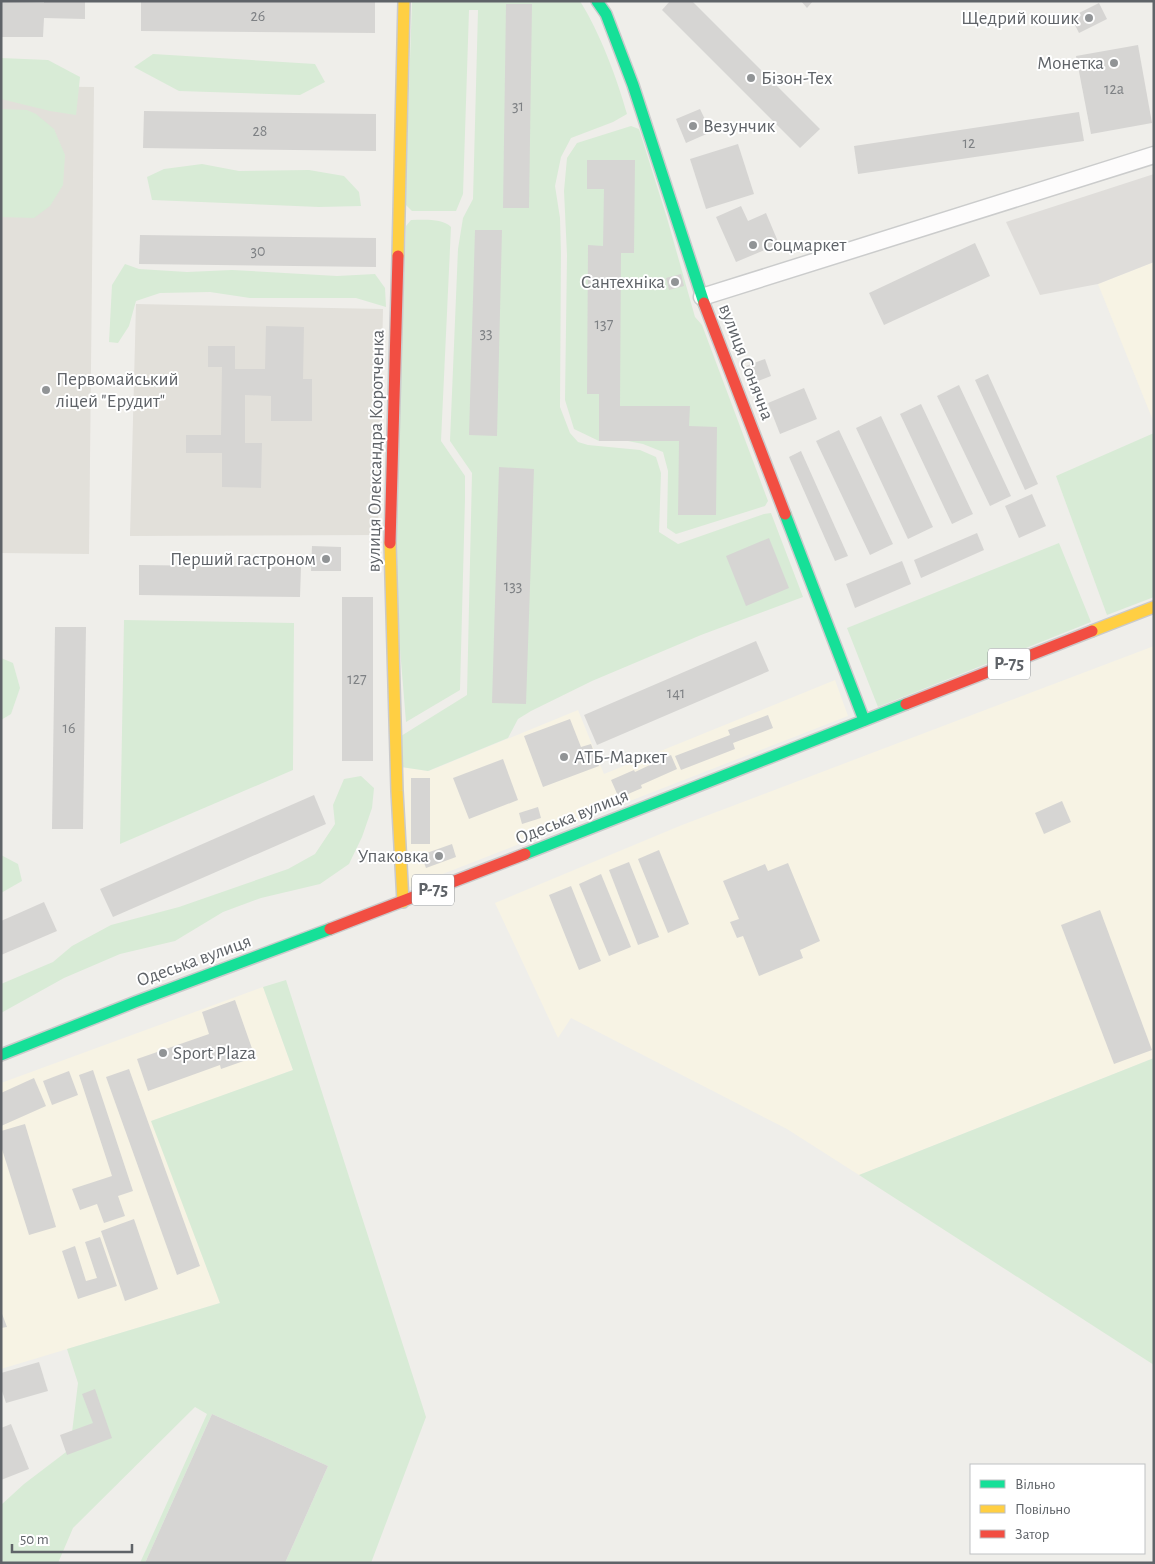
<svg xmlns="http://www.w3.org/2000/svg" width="1155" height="1564" font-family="'Alegreya Sans',sans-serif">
<rect width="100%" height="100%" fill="#efeeea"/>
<g fill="#f7f3e4">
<polygon points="1154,262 1154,423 1098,284"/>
<polygon points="1154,646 1154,1058 859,1175 787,1129 571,1018 558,1038 495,903 682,825"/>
<polygon points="835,680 848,716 407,888 401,767 429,771 578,710 604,774"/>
<polygon points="263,987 293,1070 152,1121 220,1303 1,1369 1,1083"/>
</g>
<polygon fill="#dfddda" points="1154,174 1154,262 1098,284 1040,295 1006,222"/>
<g fill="#e2e0da">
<polygon points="1,86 94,87 89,554 1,553"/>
<polygon points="136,304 383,309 378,535 130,536"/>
</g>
<g fill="#d8ebd6">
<path d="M 412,1 L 580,1 C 600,33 617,78 627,114 L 613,122 L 571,138 L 561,157 L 555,186 L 560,218 L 561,253 L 560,407 L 570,433 L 578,442 L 588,445 L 640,450 L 656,457 L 661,473 L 659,532 L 678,544 L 764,514 L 771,513 L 803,597 L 701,635 L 592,681 L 531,711 L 518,719 L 508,738 L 428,771 L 401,767 L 401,736 L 467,695 L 472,473 L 450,441 L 458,249 L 463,218 L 473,199 L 478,10 L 469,10 L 463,194 L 456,211 L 412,211 L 405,204 Z"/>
<polygon points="153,54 315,64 325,82 300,95 179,91 134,67"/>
<polygon points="1,58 48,60 80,77 76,115 50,111 1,99"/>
<polygon points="1,109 27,110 36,114 54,129 65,155 63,185 50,206 34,218 1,217"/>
<polygon points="631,126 639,129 667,218 695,317 702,325 768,501 765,506 676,534 667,528 668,471 663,452 643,444 628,441 599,441 574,429 565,400 567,255 564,191 567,158 577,143"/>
<polygon points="202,164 239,171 309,170 344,176 359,192 361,206 319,207 152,200 147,177 164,169"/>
<path d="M 411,220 C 424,220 442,218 451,227 L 441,441 L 465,476 L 465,499 L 460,690 L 406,722 L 394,576 L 406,226 Z"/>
<polygon points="125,264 139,269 187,272 232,270 337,276 375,274 385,288 386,307 356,298 250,298 210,292 160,293 136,301 129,326 118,343 109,342 112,285"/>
<polygon points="1154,433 1154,597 1107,615 1056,476"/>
<polygon points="1059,543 1091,622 878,707 847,628"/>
<polygon points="124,620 294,623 293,770 120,844"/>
<polygon points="1,658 13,663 20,688 11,714 1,720"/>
<polygon points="361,776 374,788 372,808 362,837 349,864 320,884 261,898 223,912 175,941 120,954 64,978 1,1013 1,984 53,962 72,946 111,925 179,907 288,869 315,854 335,824 333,805 344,779"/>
<polygon points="1,855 18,864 22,881 1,893"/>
<polygon points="286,980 426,1417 371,1563 285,1563 328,1466 212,1414 145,1563 140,1563 207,1414 195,1407 73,1528 58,1563 1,1563 1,1505 24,1484 70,1449 78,1383 67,1349 220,1303 151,1121 293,1070 263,987"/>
<polygon points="1154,1058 1154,1365 859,1175"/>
</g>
<g fill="#d6d5d3">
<polygon points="44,1 85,1 85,19 44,18 43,37 1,37 1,2 44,3"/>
<polygon points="141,1 375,1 375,33 141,31"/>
<polygon points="670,1 692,1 820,129 800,148 662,10"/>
<polygon points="801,1 813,1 807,8"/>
<polygon points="1099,3 1107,19 1079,33 1071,17"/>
<polygon points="506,4 532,4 529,208 503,208"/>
<polygon points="1138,45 1152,123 1091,134 1076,56"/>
<polygon points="700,109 711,132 686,143 676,119"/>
<polygon points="144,111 376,114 376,151 143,148"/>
<polygon points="1079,112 1084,141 858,174 854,146"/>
<polygon points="738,144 754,194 706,209 690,159"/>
<polygon points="587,160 635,160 634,253 621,253 620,406 690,406 689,426 717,427 716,515 678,515 679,441 599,441 599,394 587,394 588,245 603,246 604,189 587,189"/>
<polygon points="741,206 748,221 766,213 779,244 736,262 716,217"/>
<polygon points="475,230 502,230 497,436 469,435"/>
<polygon points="140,235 376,238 376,267 139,264"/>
<polygon points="975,243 990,276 884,325 869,293"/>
<polygon points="681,274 684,286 669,290 666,278"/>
<polygon points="266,326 304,327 303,379 312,379 312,421 271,421 271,396 245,395 245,443 262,443 261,488 222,487 222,453 186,453 186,435 221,435 222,367 208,367 208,346 235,346 235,369 265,369"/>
<polygon points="765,359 771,376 753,383 746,366"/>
<polygon points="988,374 1038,484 1025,490 975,380"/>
<polygon points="959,385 1011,496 990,506 937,396"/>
<polygon points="804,388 817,419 780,434 768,403"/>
<polygon points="921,404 973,514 952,524 900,414"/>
<polygon points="881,416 933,527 908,539 856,428"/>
<polygon points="839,430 893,544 870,555 816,441"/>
<polygon points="801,451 848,556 835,561 789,457"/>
<polygon points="499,467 534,469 526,704 492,703"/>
<polygon points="1032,494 1046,526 1019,538 1005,506"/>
<polygon points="977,533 984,550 921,578 914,560"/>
<polygon points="769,538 789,588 746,606 726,556"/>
<polygon points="312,546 341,547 341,571 311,571"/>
<polygon points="902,561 911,584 855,608 846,584"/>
<polygon points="139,565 301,567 300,597 139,595"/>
<rect x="342" y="597" width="31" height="164"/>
<polygon points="55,627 86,627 83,829 52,829"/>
<polygon points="756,641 769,671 597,745 584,715"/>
<polygon points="768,715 773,728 733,743 735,749 681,770 675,756 730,735 728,730"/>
<polygon points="570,719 581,747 591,744 599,766 543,787 524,736"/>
<polygon points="671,755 677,769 641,785 642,788 619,798 611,780 634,770 635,772"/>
<polygon points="503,759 518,800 469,819 453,778"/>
<rect x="411" y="778" width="19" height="66"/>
<polygon points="314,795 326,824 113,917 100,889"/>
<polygon points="1062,801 1071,822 1044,834 1035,813"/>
<polygon points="538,807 541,818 522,824 519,813"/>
<polygon points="452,844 456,857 426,868 421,855"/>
<polygon points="659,850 689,924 668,933 638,859"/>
<polygon points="629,862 659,937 638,945 609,870"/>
<polygon points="788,863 820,941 800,950 803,958 759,976 743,936 737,938 730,922 739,919 723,881 765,864 768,871"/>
<polygon points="601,874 631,947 609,956 579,884"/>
<polygon points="571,886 601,961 579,970 549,895"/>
<polygon points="44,902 57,931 1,955 1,921"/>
<polygon points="1100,910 1152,1050 1114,1064 1061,925"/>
<polygon points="235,1000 255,1057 221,1069 220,1065 148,1091 137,1059 209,1034 202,1012"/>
<polygon points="129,1069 200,1266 177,1275 106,1077"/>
<polygon points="93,1070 133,1191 118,1196 125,1216 104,1223 97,1204 80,1210 72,1189 112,1176 79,1075"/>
<polygon points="69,1071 78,1095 52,1105 43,1081"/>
<polygon points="34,1078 46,1106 1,1126 1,1093"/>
<polygon points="25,1124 56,1227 29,1235 1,1146 1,1131"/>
<polygon points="134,1219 158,1289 125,1301 101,1231"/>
<polygon points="100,1237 117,1286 78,1299 62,1251 75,1246 86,1281 97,1278 85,1242"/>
<polygon points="1,1311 7,1327 1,1328"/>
<polygon points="39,1362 48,1391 6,1403 1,1388 1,1373"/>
<polygon points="95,1389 112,1438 67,1455 60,1435 93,1423 82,1394"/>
<polygon points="212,1414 328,1466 285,1563 145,1563"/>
<polygon points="11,1424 29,1469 1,1480 1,1428"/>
</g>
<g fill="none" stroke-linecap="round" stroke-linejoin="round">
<defs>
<polyline id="street" points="702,297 1154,155"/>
<g id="fast">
<polyline points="597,1 606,14 633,85 704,303"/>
<polyline points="785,514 864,720"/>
<polyline points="525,854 906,704"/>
<polyline points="1,1055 135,1002 330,929"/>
</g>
<g id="slow">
<polyline points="398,256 404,1"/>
<polyline points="390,543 397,791 403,902"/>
<polyline points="1092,631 1154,607"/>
</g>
<g id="jam">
<polyline points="704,303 785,514"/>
<polyline points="390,543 398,256"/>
<polyline points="906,704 1092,631"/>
<polyline points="330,929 525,854"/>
</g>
</defs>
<use href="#street" stroke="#cbcccc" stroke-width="19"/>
<use href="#fast" stroke="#cacacb" stroke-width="14"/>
<use href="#slow" stroke="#cacacb" stroke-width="14"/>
<use href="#jam" stroke="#cacacb" stroke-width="14"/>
<use href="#street" stroke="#fdfcfc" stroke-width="16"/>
<use href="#fast" stroke="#16e098" stroke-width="11"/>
<use href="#slow" stroke="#ffcf43" stroke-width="11"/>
<use href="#jam" stroke="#f24e42" stroke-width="11"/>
</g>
<g fill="#919496" stroke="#fff" stroke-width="2">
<circle cx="1089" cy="18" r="5"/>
<circle cx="1114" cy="63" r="5"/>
<circle cx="751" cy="78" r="5"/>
<circle cx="693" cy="126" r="5"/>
<circle cx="753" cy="245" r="5"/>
<circle cx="675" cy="282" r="5"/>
<circle cx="46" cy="390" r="5"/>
<circle cx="326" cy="559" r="5"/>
<circle cx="564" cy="757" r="5"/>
<circle cx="439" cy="856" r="5"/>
<circle cx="163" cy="1053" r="5"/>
</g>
<g text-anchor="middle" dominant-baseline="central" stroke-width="4" stroke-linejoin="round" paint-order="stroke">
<g font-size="16" fill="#7e8184">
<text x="258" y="16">26</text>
<text x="1114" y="89">12а</text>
<text x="518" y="106">31</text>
<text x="260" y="131">28</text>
<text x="969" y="143">12</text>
<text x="258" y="251">30</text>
<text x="604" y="324">137</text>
<text x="486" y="333">33</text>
<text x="513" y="586">133</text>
<text x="357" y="679">127</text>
<text x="676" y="693">141</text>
<text x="69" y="728">16</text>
</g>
<g fill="#fff" stroke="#8f9295" stroke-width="1">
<rect x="988" y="648.5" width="42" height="31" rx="4"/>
<rect x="412" y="874.5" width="42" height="31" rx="4"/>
</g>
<g font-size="18" font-weight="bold" fill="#5f6368">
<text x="1009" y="664">Р-75</text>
<text x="433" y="890">Р-75</text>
</g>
<g font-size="19" fill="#5f6368" stroke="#fff" text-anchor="start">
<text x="1079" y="18" text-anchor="end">Щедрий кошик</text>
<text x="1104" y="63" text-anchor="end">Монетка</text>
<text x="761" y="78">Бізон-Тех</text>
<text x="703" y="126">Везунчик</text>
<text x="763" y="245">Соцмаркет</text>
<text x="665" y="282" text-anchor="end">Сантехніка</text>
<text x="56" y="379">Первомайський<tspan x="56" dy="22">ліцей "Ерудит"</tspan></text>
<text x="316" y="559" text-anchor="end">Перший гастроном</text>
<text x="574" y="757">АТБ-Маркет</text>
<text x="429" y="856" text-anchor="end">Упаковка</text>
<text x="173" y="1053">Sport Plaza</text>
</g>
<g font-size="19" fill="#5f6368" stroke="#fff">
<text transform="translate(746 362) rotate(69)">вулиця Сонячна</text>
<text transform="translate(376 451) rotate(-89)">вулиця Олександра Коротченка</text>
<text transform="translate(572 817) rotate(-22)">Одеська вулиця</text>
<text transform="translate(194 961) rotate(-20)">Одеська вулиця</text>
</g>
</g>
<rect width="1155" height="1564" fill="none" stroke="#5f6368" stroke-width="5"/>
<rect x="970" y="1464" width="175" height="90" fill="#ffffff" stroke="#bfc1c3"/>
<rect x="980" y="1480" width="25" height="8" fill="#16e098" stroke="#bfc1c3"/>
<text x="1015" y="1489" font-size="15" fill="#5f6368">Вільно</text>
<rect x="980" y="1505" width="25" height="8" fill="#ffcf43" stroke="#bfc1c3"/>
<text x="1015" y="1514" font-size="15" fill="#5f6368">Повільно</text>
<rect x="980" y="1530" width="25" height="8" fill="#f24e42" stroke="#bfc1c3"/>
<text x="1015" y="1539" font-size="15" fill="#5f6368">Затор</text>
<path d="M12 1544v8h120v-8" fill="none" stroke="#5f6368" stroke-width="2.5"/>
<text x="20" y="1544" font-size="15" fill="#5f6368" stroke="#ffffff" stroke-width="4" paint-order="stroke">50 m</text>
</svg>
